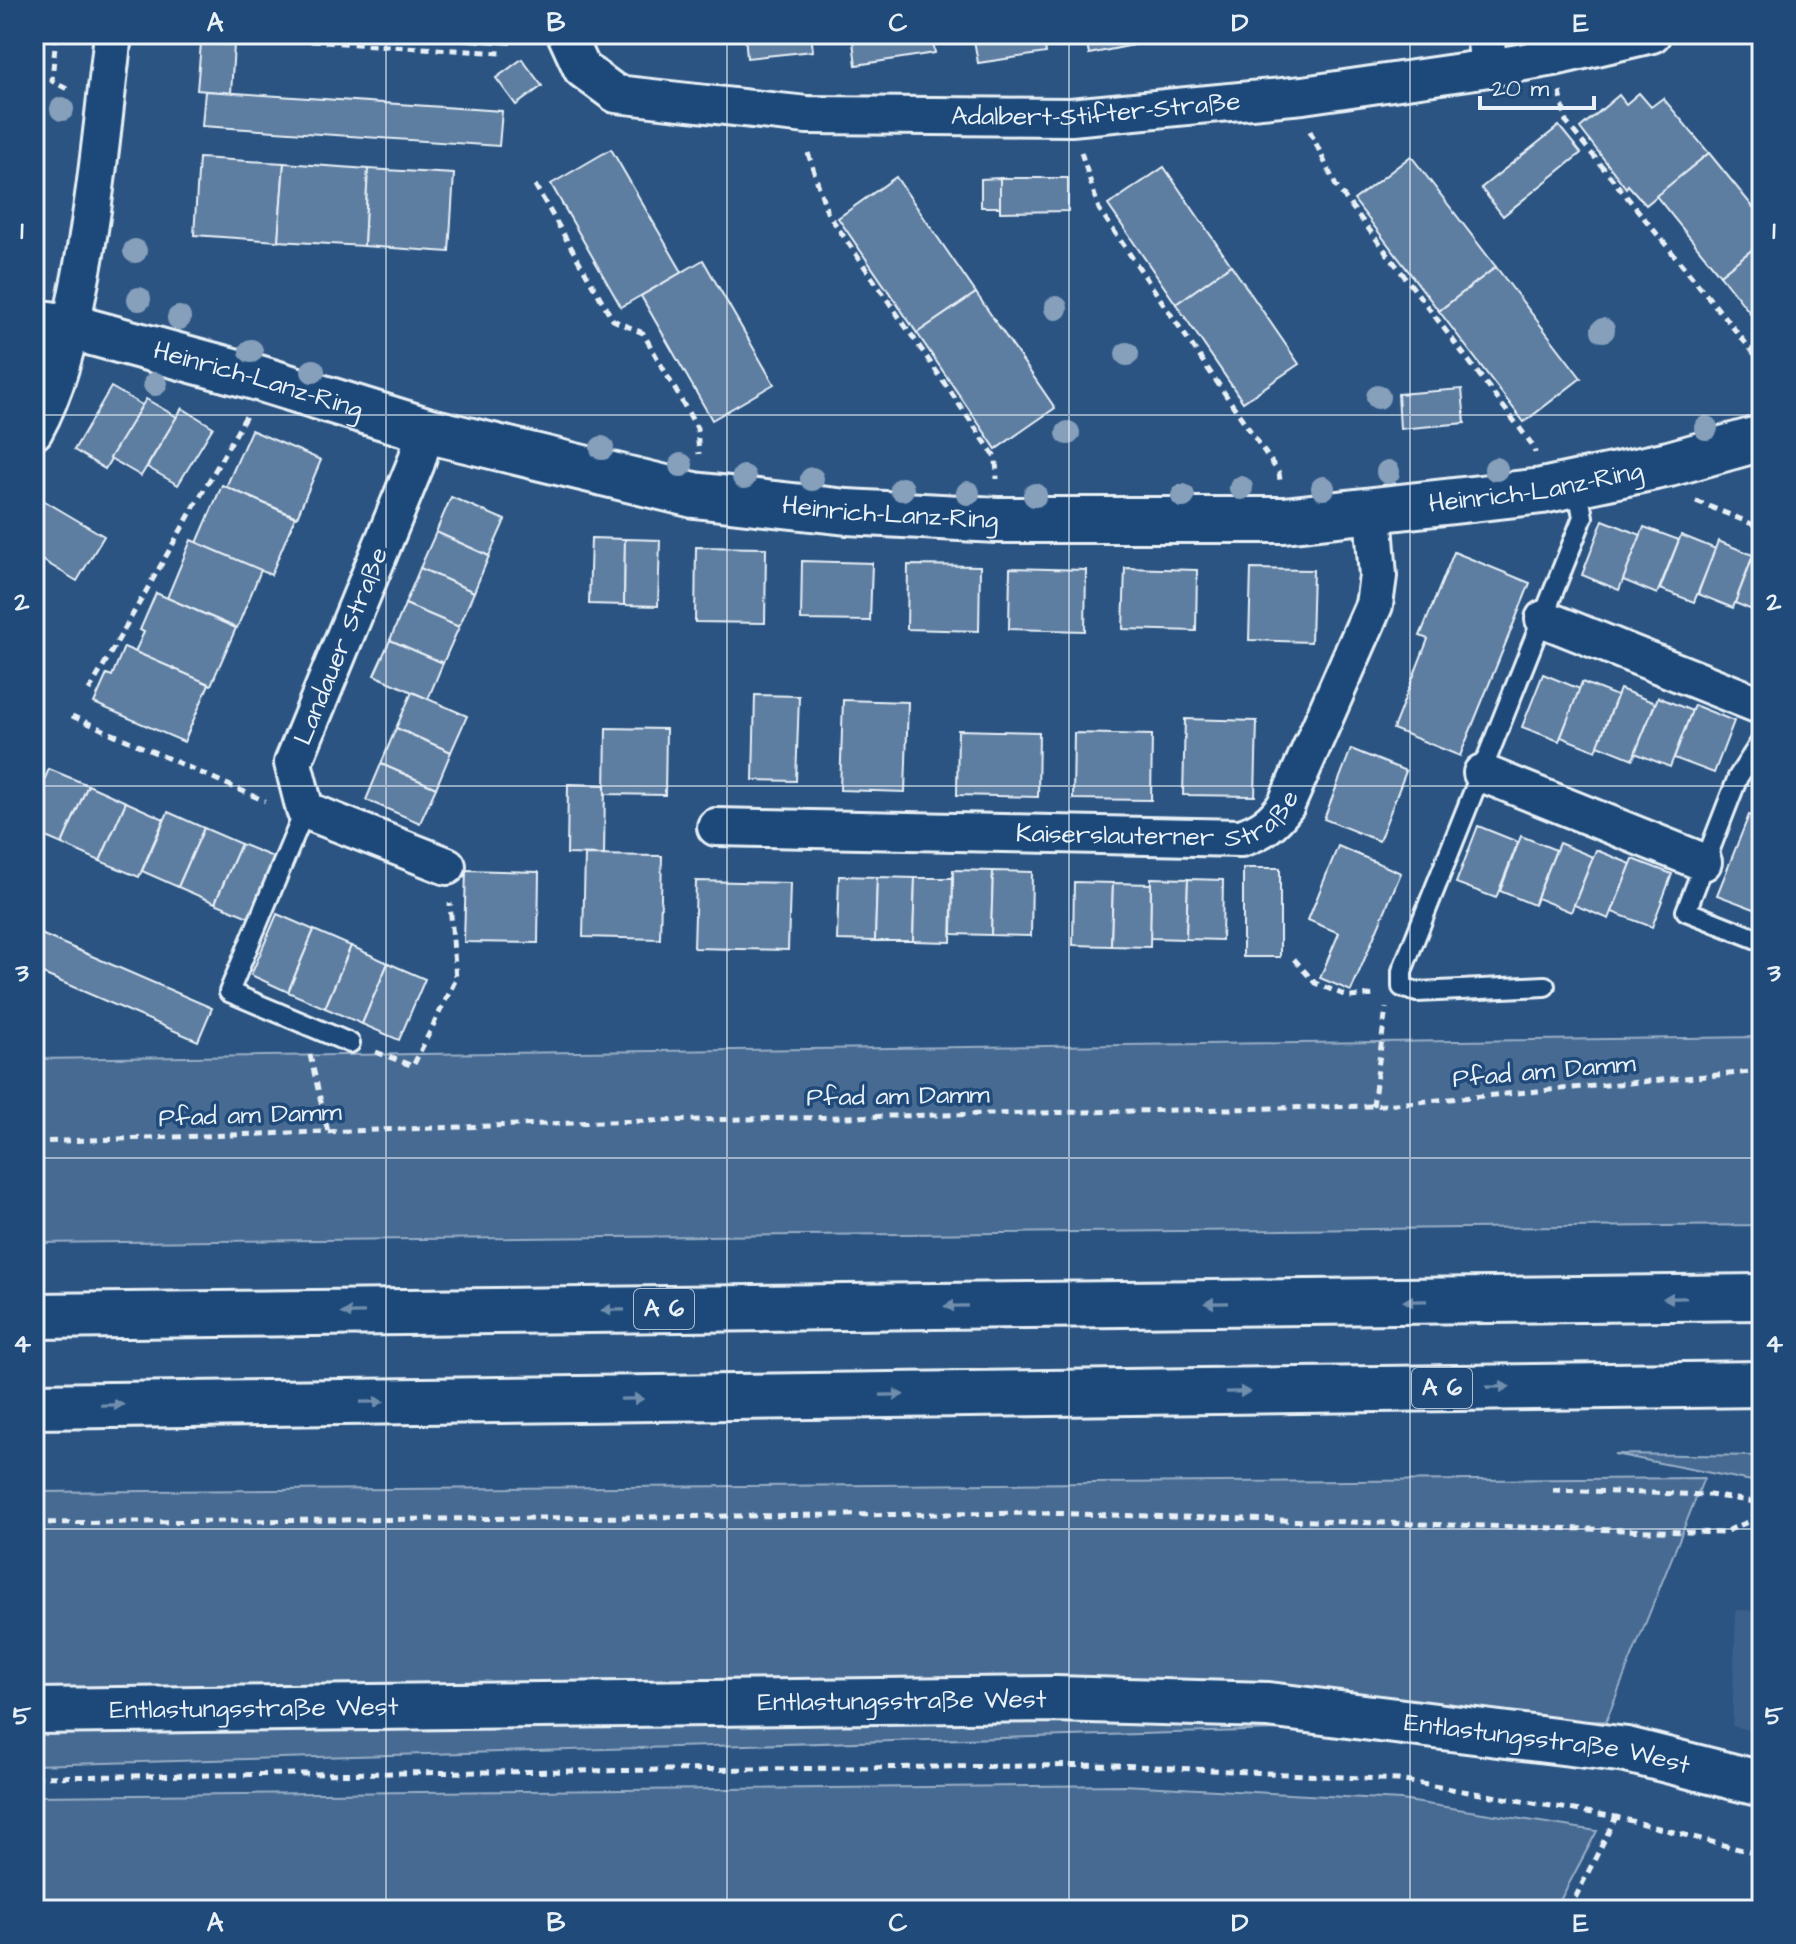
<svg xmlns="http://www.w3.org/2000/svg" width="1796" height="1944" font-family="'Architects Daughter',sans-serif">
<rect width="100%" height="100%" fill="#2b5482"/>
<filter id="ink" filterUnits="userSpaceOnUse"><feTurbulence type="fractalNoise" baseFrequency=".0125" numOctaves="2"/><feDisplacementMap in="SourceGraphic" scale="16" xChannelSelector="R" yChannelSelector="G"/><feConvolveMatrix kernelMatrix="1 2 1 2 8 2 1 2 1" color-interpolation-filters="sRGB"/></filter>
<g filter="url(#ink)">
<polygon fill="#3a608b" points="1736,1610 1762,1611 1762,1733 1732,1726"/>
<g fill="#476b93" stroke="#98aec6" stroke-width="2">
<polygon points="1762,1037 1762,1225 34,1243 34,1059"/>
<polygon points="1614,1454 1762,1456 1762,1483"/>
<polygon points="1704,1478 1606,1721 34,1765 34,1492"/>
<polygon points="1124,1785 1401,1800 1597,1831 1555,1910 34,1910 34,1796"/>
</g>
<g fill="#5d7da1" stroke="#e8f1f8" stroke-width="2">
<polygon points="412,34 511,34 510,44 412,37"/>
<polygon points="745,34 811,34 813,51 747,58"/>
<polygon points="852,34 932,34 935,53 856,65"/>
<polygon points="973,34 1043,34 1046,53 978,63"/>
<polygon points="1085,34 1151,34 1153,41 1089,54"/>
<polygon points="201,43 234,45 231,93 197,90"/>
<polygon points="522,59 542,86 516,105 496,78"/>
<polygon points="205,91 502,111 499,146 202,126"/>
<polygon points="1639,93 1651,107 1663,98 1709,153 1646,205 1628,185 1626,188 1580,128 1619,95 1626,104"/>
<polygon points="1559,126 1581,153 1503,216 1481,188"/>
<polygon points="611,149 682,272 621,307 551,184"/>
<polygon points="1709,153 1762,218 1762,242 1720,275 1656,196"/>
<polygon points="1411,156 1496,267 1439,311 1354,200"/>
<polygon points="199,158 284,163 278,241 194,235"/>
<polygon points="284,163 368,169 364,246 278,241"/>
<polygon points="1164,167 1231,265 1176,304 1108,205"/>
<polygon points="368,169 454,174 449,252 364,246"/>
<polygon points="896,177 976,293 917,333 838,218"/>
<polygon points="1000,178 1068,178 1068,211 1000,212"/>
<polygon points="1000,178 1000,207 981,207 981,179"/>
<polygon points="1762,242 1762,328 1720,275"/>
<polygon points="703,260 774,384 712,420 641,296"/>
<polygon points="1231,265 1299,364 1243,402 1176,304"/>
<polygon points="1496,267 1581,378 1524,422 1439,311"/>
<polygon points="976,293 1055,408 996,449 917,333"/>
<polygon points="111,387 142,405 105,469 74,450"/>
<polygon points="1462,389 1465,423 1400,429 1398,394"/>
<polygon points="146,399 177,417 141,476 110,458"/>
<polygon points="182,408 213,427 178,485 147,467"/>
<polygon points="251,430 321,460 297,517 226,487"/>
<polygon points="222,485 295,517 271,575 197,543"/>
<polygon points="451,497 505,520 489,556 436,532"/>
<polygon points="43,500 104,536 77,581 34,555 34,515"/>
<polygon points="1603,520 1641,535 1619,590 1582,575"/>
<polygon points="1644,527 1679,540 1657,594 1623,580"/>
<polygon points="436,532 489,556 474,592 420,568"/>
<polygon points="1681,535 1716,549 1694,602 1660,589"/>
<polygon points="591,538 625,539 624,605 589,604"/>
<polygon points="625,539 660,540 658,606 624,605"/>
<polygon points="191,540 261,570 237,628 167,598"/>
<polygon points="1718,541 1753,555 1733,608 1698,594"/>
<polygon points="696,547 766,548 765,623 695,622"/>
<polygon points="1756,549 1762,551 1762,614 1735,603"/>
<polygon points="1454,552 1530,583 1460,756 1393,729 1428,639 1420,636"/>
<polygon points="802,561 872,563 870,621 801,620"/>
<polygon points="908,565 980,566 979,631 907,629"/>
<polygon points="420,568 474,592 459,627 405,604"/>
<polygon points="1010,568 1086,570 1085,631 1009,629"/>
<polygon points="1125,568 1197,570 1196,631 1123,629"/>
<polygon points="1251,569 1313,570 1311,642 1249,640"/>
<polygon points="156,593 236,628 211,685 135,652 144,632 140,630"/>
<polygon points="405,604 459,627 443,663 390,640"/>
<polygon points="390,640 443,663 428,699 374,675"/>
<polygon points="124,647 209,684 184,742 94,703 107,674 112,676"/>
<polygon points="1543,674 1580,689 1559,741 1522,727"/>
<polygon points="1582,682 1617,696 1596,751 1561,737"/>
<polygon points="1620,689 1655,703 1633,759 1598,745"/>
<polygon points="412,692 467,716 451,752 396,728"/>
<polygon points="755,695 799,696 796,781 753,780"/>
<polygon points="1658,697 1692,711 1670,767 1635,753"/>
<polygon points="843,700 908,702 905,792 840,790"/>
<polygon points="1694,705 1734,721 1714,773 1674,758"/>
<polygon points="1185,719 1257,721 1255,796 1183,795"/>
<polygon points="396,728 451,752 436,788 381,764"/>
<polygon points="606,728 666,729 665,795 605,794"/>
<polygon points="958,730 1039,732 1038,797 957,795"/>
<polygon points="1074,733 1152,735 1151,800 1073,799"/>
<polygon points="1351,749 1406,771 1379,841 1324,819"/>
<polygon points="381,764 436,788 420,823 366,800"/>
<polygon points="49,769 88,785 62,844 34,832 34,803"/>
<polygon points="568,784 605,785 604,855 567,854"/>
<polygon points="88,785 126,802 100,861 62,844"/>
<polygon points="126,802 164,819 139,877 100,861"/>
<polygon points="168,812 204,828 178,887 142,871"/>
<polygon points="1749,815 1762,820 1762,912 1717,895"/>
<polygon points="1478,826 1518,842 1496,898 1456,883"/>
<polygon points="204,828 241,844 215,903 178,887"/>
<polygon points="1521,836 1556,850 1534,905 1500,891"/>
<polygon points="1559,843 1593,857 1571,912 1537,898"/>
<polygon points="241,844 278,859 253,919 215,903"/>
<polygon points="1338,846 1401,873 1351,991 1320,978 1339,933 1308,920"/>
<polygon points="1596,850 1631,864 1609,919 1574,905"/>
<polygon points="585,855 662,856 660,939 583,937"/>
<polygon points="1633,859 1672,874 1652,927 1612,912"/>
<rect x="1243" y="868" width="37" height="89"/>
<polygon points="466,870 539,872 538,943 464,942"/>
<polygon points="953,870 993,871 991,935 952,934"/>
<polygon points="993,871 1032,872 1031,936 991,935"/>
<polygon points="839,876 877,877 875,941 837,940"/>
<polygon points="877,877 915,878 913,941 875,941"/>
<polygon points="915,878 953,878 951,942 913,941"/>
<polygon points="1151,878 1188,879 1186,939 1150,938"/>
<polygon points="1188,879 1223,880 1222,940 1186,939"/>
<polygon points="696,881 790,883 788,950 694,948"/>
<polygon points="1074,882 1113,883 1111,946 1073,945"/>
<polygon points="1113,883 1151,884 1150,947 1111,946"/>
<polygon points="277,914 314,930 288,992 251,975"/>
<polygon points="314,930 351,946 325,1008 288,992"/>
<polygon points="34,931 212,1008 198,1041 34,970"/>
<polygon points="351,946 388,963 362,1024 325,1008"/>
<polygon points="388,963 425,979 399,1040 362,1024"/>
</g>
<g fill="none" stroke-linecap="round" stroke-linejoin="round">
<defs>
<g id="service">
<polyline points="1762,740 1738,777 1686,911 1762,941"/>
<polyline points="305,810 229,992 350,1043"/>
<polyline points="1545,986 1417,992 1402,987 1402,971 1583,517 1577,484"/>
</g>
<g id="minor">
<path id="s1" d="M 566,34 L 582,69 L 616,94 L 807,115 L 1071,117 L 1303,95 L 1489,68 L 1554,57 L 1652,34"/>
<polyline points="1485,34 1489,68"/>
<polyline points="426,430 416,463 293,763 305,810 447,866"/>
<path d="M 34,431 C 57,390 68,342 77,296 C 95,210 103,122 113,34"/>
<polyline points="1544,619 1762,706"/>
<polyline points="1482,773 1703,862"/>
<path id="s2" d="M 716,827 L 1241,838 C 1262,831 1273,823 1286,805 L 1374,605 L 1378,576 L 1373,512"/>
</g>
<g id="tertiary">
<path id="s3" d="M 34,322 L 71,327 L 255,377 L 426,430 L 694,495 L 847,512 L 997,520 L 1284,520 L 1542,491 L 1669,464 L 1762,438"/>
</g>
<g id="secondary">
<path id="s4" d="M 34,1711 L 1055,1699 L 1268,1705 L 1627,1750 L 1762,1784"/>
</g>
<g id="motorway">
<polyline points="34,1316 1762,1297"/>
<polyline points="34,1406 1762,1384"/>
</g>
</defs>
<use href="#service" stroke="#e8f1f8" stroke-width="24"/>
<use href="#minor" stroke="#e8f1f8" stroke-width="42"/>
<use href="#tertiary" stroke="#e8f1f8" stroke-width="50"/>
<use href="#secondary" stroke="#e8f1f8" stroke-width="50"/>
<use href="#motorway" stroke="#e8f1f8" stroke-width="50"/>
<g stroke="#e8f1f8" stroke-width="5" stroke-dasharray="8 6" stroke-linecap="butt">
<polyline points="56,34 52,81 69,90"/>
<polyline points="199,34 501,53"/>
<polyline points="1560,92 1566,122 1757,357 1762,373"/>
<polyline points="1310,131 1336,186 1534,447 1535,453"/>
<polyline points="1081,152 1099,209 1279,473 1280,480"/>
<polyline points="808,153 827,212 996,458 997,479"/>
<polyline points="535,185 613,320 643,333 697,428 699,454"/>
<polyline points="1696,501 1762,528"/>
<polyline points="89,691 246,416"/>
<polyline points="72,716 265,801"/>
<polyline points="1294,959 1315,983 1349,997 1375,995"/>
<polyline points="376,1052 413,1066 456,979 450,903"/>
<polyline points="310,1055 328,1132"/>
<polyline points="1373,1106 1386,1008"/>
<polyline points="34,1142 603,1122 1373,1106 1762,1071"/>
<polyline points="1553,1490 1710,1495 1762,1503"/>
<polyline points="34,1523 1043,1513 1722,1533 1762,1516"/>
<polyline points="34,1777 1118,1765 1398,1780 1616,1817 1762,1855"/>
<polyline points="1569,1910 1616,1817"/>
</g>
<use href="#service" stroke="#1f4a7a" stroke-width="18"/>
<use href="#minor" stroke="#1f4a7a" stroke-width="36"/>
<use href="#tertiary" stroke="#1f4a7a" stroke-width="44"/>
<use href="#secondary" stroke="#1f4a7a" stroke-width="44"/>
<use href="#motorway" stroke="#1f4a7a" stroke-width="44"/>
</g>
<g fill="#869fbb">
<circle cx="62" cy="109" r="12"/>
<circle cx="135" cy="251" r="12"/>
<circle cx="139" cy="299" r="12"/>
<circle cx="1056" cy="308" r="12"/>
<circle cx="179" cy="318" r="12"/>
<circle cx="1603" cy="330" r="12"/>
<circle cx="251" cy="351" r="12"/>
<circle cx="1127" cy="354" r="12"/>
<circle cx="313" cy="371" r="12"/>
<circle cx="155" cy="384" r="12"/>
<circle cx="1378" cy="397" r="12"/>
<circle cx="1706" cy="428" r="12"/>
<circle cx="1068" cy="433" r="12"/>
<circle cx="602" cy="448" r="12"/>
<circle cx="681" cy="465" r="12"/>
<circle cx="1496" cy="469" r="12"/>
<circle cx="1388" cy="472" r="12"/>
<circle cx="744" cy="477" r="12"/>
<circle cx="812" cy="479" r="12"/>
<circle cx="1241" cy="488" r="12"/>
<circle cx="1323" cy="488" r="12"/>
<circle cx="902" cy="489" r="12"/>
<circle cx="968" cy="493" r="12"/>
<circle cx="1035" cy="495" r="12"/>
<circle cx="1183" cy="496" r="12"/>
</g>
<defs><path id="oneway-solid" d="M-6-.8H1V-3.2L6.5 0L1 3.2V.8H-6Z" transform="scale(2)"/></defs>
<g fill="#6f8dac">
<use href="#oneway-solid" transform="translate(1675 1298) rotate(179)"/>
<use href="#oneway-solid" transform="translate(1415 1301) rotate(179)"/>
<use href="#oneway-solid" transform="translate(1216 1303) rotate(179)"/>
<use href="#oneway-solid" transform="translate(956 1306) rotate(179)"/>
<use href="#oneway-solid" transform="translate(613 1310) rotate(179)"/>
<use href="#oneway-solid" transform="translate(353 1313) rotate(179)"/>
<use href="#oneway-solid" transform="translate(1498 1387) rotate(-1)"/>
<use href="#oneway-solid" transform="translate(1238 1392) rotate(-1)"/>
<use href="#oneway-solid" transform="translate(892 1395) rotate(-1)"/>
<use href="#oneway-solid" transform="translate(632 1399) rotate(-1)"/>
<use href="#oneway-solid" transform="translate(372 1402) rotate(-1)"/>
<use href="#oneway-solid" transform="translate(112 1405) rotate(-1)"/>
</g>
</g>
<path fill="none" stroke="#e8f1f8" stroke-width="2" stroke-opacity="0.55" d="M 386,34 L 386,1910M 727,34 L 727,1910M 1069,34 L 1069,1910M 1410,34 L 1410,1910M 34,415 L 1762,415M 34,786 L 1762,786M 34,1158 L 1762,1158M 34,1529 L 1762,1529"/>
<g text-anchor="middle" dominant-baseline="central" stroke-width="7" stroke-linejoin="round" paint-order="stroke">
<g fill="#1f4a7a" stroke="#acbfd2" stroke-width="2">
<rect x="634" y="1289" width="60" height="40" rx="6"/>
<rect x="1412" y="1368" width="60" height="40" rx="6"/>
</g>
<g font-size="24" font-weight="bold" fill="#e8f1f8">
<text x="664" y="1309">A 6</text>
<text x="1442" y="1388">A 6</text>
</g>
<g font-size="26" fill="#e8f1f8" stroke="#1f4a7a">
<text stroke="none"><textPath href="#s1" startOffset="562">Adalbert-Stifter-Straße</textPath></text>
<text stroke="none"><textPath href="#s3" startOffset="232">Heinrich-Lanz-Ring</textPath></text>
<text stroke="none"><textPath href="#s3" startOffset="1528">Heinrich-Lanz-Ring</textPath></text>
<text stroke="none"><textPath href="#s3" startOffset="880">Heinrich-Lanz-Ring</textPath></text>
<text transform="translate(341 646) rotate(-68)">Landauer Straße</text>
<text stroke="none"><textPath href="#s2" startOffset="448">Kaiserslauterner Straße</textPath></text>
<text transform="translate(1544 1071) rotate(-5)">Pfad am Damm</text>
<text transform="translate(898 1096) rotate(-1)">Pfad am Damm</text>
<text transform="translate(250 1115) rotate(-2)">Pfad am Damm</text>
<text stroke="none"><textPath href="#s4" startOffset="868">Entlastungsstraße West</textPath></text>
<text stroke="none"><textPath href="#s4" startOffset="220">Entlastungsstraße West</textPath></text>
<text stroke="none"><textPath href="#s4" startOffset="1516">Entlastungsstraße West</textPath></text>
</g>
</g>
<rect width="1796" height="1944" fill="none" stroke="#1f4a7a" stroke-width="88"/>
<path d="M1480 96v12h114v-12" fill="none" stroke="#e8f1f8" stroke-width="4"/>
<text x="1492" y="96" font-size="24" fill="#e8f1f8" stroke="#1f4a7a" stroke-width="6" paint-order="stroke">20 m</text>
<rect x="44" y="44" width="1708" height="1856" fill="none" stroke="#e8f1f8" stroke-width="3"/>
<g font-size="26" text-anchor="middle" font-weight="bold" fill="#e8f1f8">
<text x="215" y="31">A</text>
<text x="556" y="31">B</text>
<text x="898" y="31">C</text>
<text x="1240" y="31">D</text>
<text x="1581" y="31">E</text>
<text x="22" y="239">1</text>
<text x="1774" y="239">1</text>
<text x="22" y="610">2</text>
<text x="1774" y="610">2</text>
<text x="22" y="981">3</text>
<text x="1774" y="981">3</text>
<text x="22" y="1352">4</text>
<text x="1774" y="1352">4</text>
<text x="22" y="1724">5</text>
<text x="1774" y="1724">5</text>
<text x="215" y="1931">A</text>
<text x="556" y="1931">B</text>
<text x="898" y="1931">C</text>
<text x="1240" y="1931">D</text>
<text x="1581" y="1931">E</text>
</g>
</svg>
